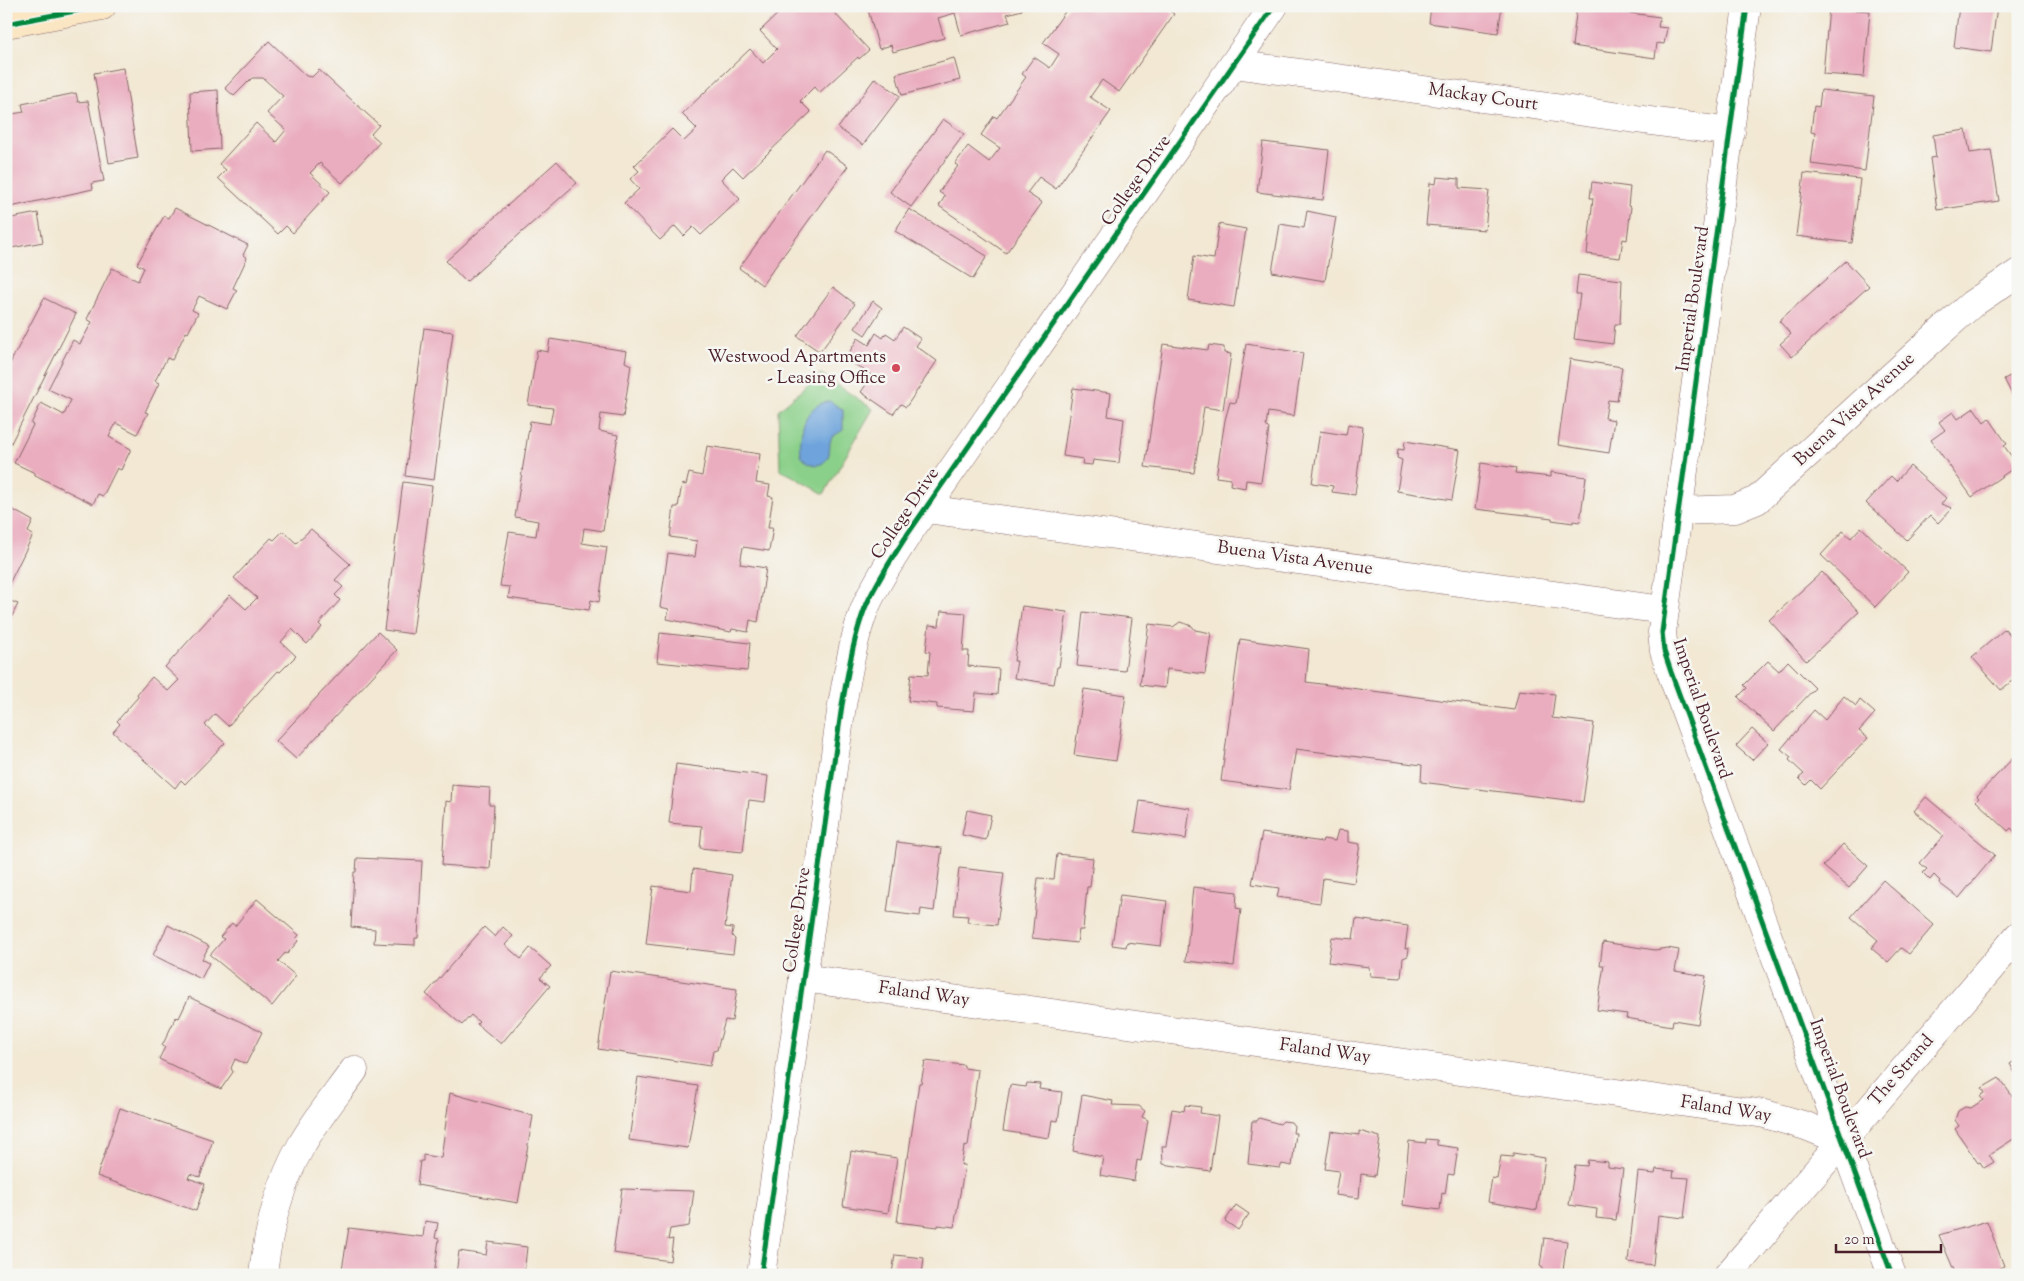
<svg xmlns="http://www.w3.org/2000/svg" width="2024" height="1281" font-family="'Sorts Mill Goudy',serif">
<rect width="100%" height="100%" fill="#f6f6f2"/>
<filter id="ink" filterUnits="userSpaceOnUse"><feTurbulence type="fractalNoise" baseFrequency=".02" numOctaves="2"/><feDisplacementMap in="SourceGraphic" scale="10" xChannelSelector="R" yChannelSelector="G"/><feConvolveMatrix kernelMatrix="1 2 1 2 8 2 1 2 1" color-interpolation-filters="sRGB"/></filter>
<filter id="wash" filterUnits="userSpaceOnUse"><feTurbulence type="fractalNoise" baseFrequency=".0096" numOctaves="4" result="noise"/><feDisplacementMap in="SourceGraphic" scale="20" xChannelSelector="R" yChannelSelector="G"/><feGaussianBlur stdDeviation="1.12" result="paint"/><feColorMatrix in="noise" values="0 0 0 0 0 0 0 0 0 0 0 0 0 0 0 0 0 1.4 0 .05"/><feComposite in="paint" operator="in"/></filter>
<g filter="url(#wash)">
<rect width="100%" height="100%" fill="#f2e8d3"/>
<polygon fill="#8bd08a" stroke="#6a785a" points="821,374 873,409 824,494 780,469 778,410"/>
<path fill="#6ea4db" stroke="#5c6283" d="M 830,401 L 843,410 L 843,430 L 832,437 C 829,443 830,448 829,454 C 824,470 809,466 801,456 C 799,433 803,405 830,401 Z"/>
<g id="blocks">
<g fill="#eaadbf">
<polygon points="786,6 828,6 869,50 859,59 858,57 819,93 814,87 800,101 811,112 743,177 733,167 721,179 740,199 701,235 693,227 684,236 675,226 660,240 624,203 639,189 630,179 639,171 634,166 672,129 684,141 697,129 682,114 750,49 763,63 777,49 760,31"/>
<polygon points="867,6 1022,6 1022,10 1007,14 1010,22 961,35 955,13 938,18 944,38 893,52 891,45 879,49"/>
<polygon points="1069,6 1163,6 1174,14 1119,92 1102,80 1090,97 1111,111 1056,189 1039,177 1027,193 1042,203 1006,253 939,206 945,196 939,192 958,166 955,164 968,146 989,162 1000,148 981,135 994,116 997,118 1026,77 1022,74 1034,57 1050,68 1059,54 1043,43"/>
<polygon points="1431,6 1502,6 1498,33 1429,23"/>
<polygon points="1577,6 1660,17 1658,27 1667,28 1664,44 1657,43 1655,58 1572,46"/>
<polygon points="1959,6 1997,6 1991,52 1954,47"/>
<polygon points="1829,8 1870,11 1864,77 1823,74"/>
<polygon points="269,41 306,76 312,77 319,70 379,125 371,134 380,142 342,183 320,163 310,173 330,192 293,233 286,226 278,234 218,178 226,170 219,164 256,123 276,142 286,130 267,113 283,96 263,78 252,78 234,96 225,88"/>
<polygon points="954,58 960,80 902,95 896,74"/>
<polygon points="123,68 138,158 109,163 94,73"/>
<polygon points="875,78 900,96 863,145 838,128"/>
<polygon points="218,90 220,149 192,151 190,92"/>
<polygon points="1821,90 1874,96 1865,171 1811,164 1815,133 1811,132 1814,106 1819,107"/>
<polygon points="76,93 78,102 88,101 104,181 92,183 93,189 6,208 6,115 24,112 22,104"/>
<polygon points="943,119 964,134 911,207 890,192"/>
<polygon points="1966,130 1970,153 1991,150 1999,201 1937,210 1930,158 1936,157 1933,135"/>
<polygon points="1263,142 1329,150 1323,200 1257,192"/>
<polygon points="825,150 848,166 762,285 739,268"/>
<polygon points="557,161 577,183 466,282 446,261"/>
<polygon points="1804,173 1860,179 1852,243 1796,236"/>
<polygon points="1437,177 1459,179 1459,188 1489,190 1485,230 1426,225 1430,183 1436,184"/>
<polygon points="1592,182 1630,187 1628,206 1631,207 1627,240 1623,239 1620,258 1587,254 1593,198 1590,198"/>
<polygon points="175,208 248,245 243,255 247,258 233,288 237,290 227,309 199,296 192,310 198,313 188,333 186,332 172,360 167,358 155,381 159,383 145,412 148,413 137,434 116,423 109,437 131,449 121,470 117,468 103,496 98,494 93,504 35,475 35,473 14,463 33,425 31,424 41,403 64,415 71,400 48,389 73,340 80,344 92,322 87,319 112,268 138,281 144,268 137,264 164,216 169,218"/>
<polygon points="909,209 987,256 973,279 895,231"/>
<polygon points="1307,211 1336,217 1325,281 1272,272 1280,224 1304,228"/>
<polygon points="38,213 43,242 6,249 6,219"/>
<polygon points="1219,224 1246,229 1234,307 1188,300 1194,256 1214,259"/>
<polygon points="1846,261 1869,286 1792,357 1780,344 1791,334 1779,321"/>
<polygon points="1578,275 1622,280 1620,324 1615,324 1613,344 1574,339 1580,294 1576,294"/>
<polygon points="833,287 855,304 820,352 797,336"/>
<polygon points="44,298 76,314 6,453 6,371"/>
<polygon points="873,301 882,308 865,335 855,328"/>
<polygon points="903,327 921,339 916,346 937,361 906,407 901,404 893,414 861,392 872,376 846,358 858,338 869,345 876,333 883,338 886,333 895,339"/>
<polygon points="424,328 453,332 434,480 405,476"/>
<polygon points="550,339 627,351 625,362 631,365 623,417 601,414 599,431 618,435 603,531 584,528 582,543 607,547 599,602 591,600 589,610 508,598 510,587 500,586 509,532 536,536 538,521 515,517 530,421 550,424 553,408 528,405 537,350 548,352"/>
<polygon points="1163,344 1208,350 1209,345 1224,347 1224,353 1231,354 1223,410 1204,407 1194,473 1145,467"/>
<polygon points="1246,344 1303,353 1294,416 1268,412 1266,426 1269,429 1261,482 1246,480 1245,488 1230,485 1231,479 1216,477 1225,420 1230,402 1236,403"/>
<polygon points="1570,359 1622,367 1617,401 1608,400 1605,418 1614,420 1609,453 1558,445"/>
<polygon points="2018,372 2018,406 2004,379"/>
<polygon points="1073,388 1111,393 1108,416 1124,419 1119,463 1093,460 1092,465 1082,464 1083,459 1063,456"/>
<polygon points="1974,408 1984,422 1989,418 2007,444 2004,446 2018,465 1972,497 1931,440 1945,430 1939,422 1953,412 1958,419"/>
<polygon points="1348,424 1363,427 1355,495 1332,492 1333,486 1312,483 1320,431 1346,435"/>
<polygon points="1405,441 1460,450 1452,500 1397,491 1402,460 1397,458 1398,449 1404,450"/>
<polygon points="707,446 760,454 756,483 770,485 768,496 773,497 768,528 773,528 769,551 743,547 740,564 766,568 758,622 750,620 748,632 732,629 731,632 667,619 669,609 660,607 668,553 695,557 697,541 670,537 674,507 678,507 682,484 686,485 689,473 702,476"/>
<polygon points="1481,463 1516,468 1515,473 1551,477 1551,472 1586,477 1580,522 1573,521 1573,523 1552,520 1552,518 1475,509"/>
<polygon points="1910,466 1946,498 1941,504 1952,508 1938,523 1930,515 1907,540 1866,503 1891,476 1896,481"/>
<polygon points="403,482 432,486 413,634 384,630"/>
<polygon points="6,506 33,521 28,532 33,535 9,584 6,582"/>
<polygon points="1861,527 1908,572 1875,607 1821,555 1843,531 1851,538"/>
<polygon points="311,529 350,564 335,580 343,587 335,595 340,600 319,624 322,627 307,644 292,629 281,642 296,656 280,672 278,671 228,726 215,714 205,725 225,743 185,784 181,780 175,788 113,732 120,724 117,721 138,697 137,694 152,677 168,691 179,680 165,667 230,595 246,609 257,598 234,578 271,538 274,540 283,531 296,543"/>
<polygon points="1822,572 1859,612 1806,661 1769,620"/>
<polygon points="6,599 18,604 6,628"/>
<polygon points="1022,606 1067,612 1059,667 1057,667 1054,684 1014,678 1017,661 1014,661"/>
<polygon points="941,611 966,613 963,651 969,651 968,666 999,669 997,695 976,693 974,711 937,708 937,704 908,701 911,674 928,675 930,652 926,651 929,625 939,626"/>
<polygon points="1083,612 1132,618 1125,671 1077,666"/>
<polygon points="1180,622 1192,626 1195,630 1211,633 1205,674 1167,669 1165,688 1140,685 1149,624 1173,627"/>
<polygon points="2005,629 2018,644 2018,676 2001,690 1972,657"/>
<polygon points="378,632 397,650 296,759 276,741"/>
<polygon points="660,633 750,643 747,671 657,662"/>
<polygon points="1240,639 1309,649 1306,682 1514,710 1519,690 1555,694 1552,718 1594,723 1583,802 1421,782 1422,765 1296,749 1289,790 1221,781"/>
<polygon points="1768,661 1779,671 1788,661 1815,688 1774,731 1738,697 1747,688 1744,685"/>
<polygon points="1084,689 1126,695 1116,761 1074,755"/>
<polygon points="1844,696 1856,706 1860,700 1875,713 1859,731 1868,738 1820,789 1811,780 1806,785 1799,778 1804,774 1789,760 1791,757 1781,749 1814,710 1825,720"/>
<polygon points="1752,729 1768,743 1752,760 1736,746"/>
<polygon points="2013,758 2018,762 2018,829 2015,832 2011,828 2008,831 1976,801 1979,798 1977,796"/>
<polygon points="676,764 768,776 765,802 749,800 743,852 700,848 702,826 669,823"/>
<polygon points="452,785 490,788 489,805 494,805 490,869 442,865 446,801 451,802"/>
<polygon points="1926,797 1995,855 1959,898 1939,883 1940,881 1934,875 1930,880 1923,873 1927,869 1920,863 1944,836 1914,811"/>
<polygon points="1140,801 1190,808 1186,839 1135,832"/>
<polygon points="967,810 991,815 986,840 962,835"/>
<polygon points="1338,830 1348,831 1348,842 1360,844 1354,883 1323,878 1320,903 1277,897 1279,888 1252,884 1262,833 1322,842 1323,839 1335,841"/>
<polygon points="897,842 942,848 934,911 921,909 920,916 887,912"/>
<polygon points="1843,844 1868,866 1849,888 1823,866"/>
<polygon points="1057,854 1093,858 1090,887 1087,887 1083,930 1079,930 1077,943 1032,938 1038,878 1054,879"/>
<polygon points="357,858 422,861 418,938 415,938 415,945 374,943 375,929 351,927 354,872 356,872"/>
<polygon points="959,868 1004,873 997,925 967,922 968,916 954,915"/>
<polygon points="693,869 732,875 725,927 733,928 732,936 735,939 733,954 646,944 653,886 691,891"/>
<polygon points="1883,880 1934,925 1909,954 1901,948 1888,962 1871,948 1878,940 1851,917"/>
<polygon points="1193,887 1237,892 1236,908 1241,909 1234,966 1186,961"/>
<polygon points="1120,895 1167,901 1161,946 1127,942 1126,947 1112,945"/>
<polygon points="257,899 299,935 296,939 298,941 287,954 285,953 278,961 296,976 272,1006 210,955 224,939 220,937 232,923 235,926"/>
<polygon points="1356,919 1408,926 1405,949 1409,948 1408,956 1403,958 1401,978 1370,976 1369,967 1328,962 1332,937 1353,939"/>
<polygon points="168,925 209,946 202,959 209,963 201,979 153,955"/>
<polygon points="484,927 495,937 503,927 513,936 505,945 521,959 530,948 551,966 540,978 550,986 501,1044 477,1024 479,1022 471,1015 462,1025 426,994"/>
<polygon points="1603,942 1655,950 1667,948 1679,950 1675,971 1706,976 1698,1024 1673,1020 1672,1026 1626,1018 1627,1014 1597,1010 1604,965 1600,965"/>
<polygon points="610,971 737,989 732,1021 725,1020 717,1050 713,1051 710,1066 598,1049"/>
<polygon points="189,997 262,1032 246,1064 235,1059 231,1068 233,1072 221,1089 159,1059 165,1047 162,1046 176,1017 179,1018"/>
<polygon points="2018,1059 2018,1078 2010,1064"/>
<polygon points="925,1061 964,1065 964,1068 978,1070 968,1146 964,1147 961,1165 965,1165 954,1227 938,1225 938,1227 897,1222 906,1158 908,1158 919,1083 921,1083"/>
<polygon points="638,1077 698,1086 688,1148 629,1140"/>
<polygon points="1999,1078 2018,1104 2018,1136 1989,1155 1994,1162 1984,1168 1980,1162 1978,1163 1955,1129 1959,1126 1955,1120 1958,1111 1965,1107 1971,1108 1983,1100 1980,1096 1985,1093 1982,1088"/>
<polygon points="1027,1083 1040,1084 1039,1089 1062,1092 1058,1121 1052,1120 1049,1138 1003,1131 1010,1085 1026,1087"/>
<polygon points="450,1093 533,1116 518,1203 417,1185 420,1161 423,1161 423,1155 441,1158"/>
<polygon points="1082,1095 1113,1101 1112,1105 1139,1106 1145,1111 1142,1117 1148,1120 1141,1161 1137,1160 1134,1181 1100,1175 1103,1157 1073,1151"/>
<polygon points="1185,1105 1201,1107 1200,1113 1218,1116 1210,1171 1163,1164 1162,1146 1166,1146 1172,1109 1184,1111"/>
<polygon points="120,1108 213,1140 200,1177 190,1174 188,1178 205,1184 196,1211 97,1176"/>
<polygon points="1259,1118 1280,1124 1283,1121 1291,1122 1294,1126 1293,1133 1296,1133 1292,1166 1282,1164 1280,1168 1248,1164 1252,1121 1257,1121"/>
<polygon points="1331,1131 1359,1135 1359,1131 1380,1137 1375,1176 1361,1174 1359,1198 1335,1195 1339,1171 1325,1169"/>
<polygon points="1426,1139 1437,1140 1437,1145 1458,1148 1454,1175 1448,1174 1445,1194 1442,1193 1440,1210 1403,1205 1409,1141 1426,1143"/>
<polygon points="851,1151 897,1158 888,1213 843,1206"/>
<polygon points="1513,1153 1545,1158 1537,1210 1488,1202 1492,1178 1497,1179 1501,1156 1513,1157"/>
<polygon points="1588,1160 1608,1162 1608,1167 1623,1169 1616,1220 1596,1218 1597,1209 1569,1205 1575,1165 1587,1166"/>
<polygon points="1656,1169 1674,1171 1673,1177 1689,1178 1684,1218 1658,1215 1653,1265 1628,1262 1638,1172 1655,1174"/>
<polygon points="622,1189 694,1191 689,1226 670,1229 668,1240 673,1239 670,1261 613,1253"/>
<polygon points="1236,1205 1249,1214 1238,1230 1225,1221"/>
<polygon points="425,1221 438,1223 435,1238 439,1239 434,1275 341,1275 349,1228 423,1237"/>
<polygon points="1987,1221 2004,1266 1993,1271 1994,1275 1956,1275 1939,1235"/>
<polygon points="1544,1238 1567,1241 1563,1270 1558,1269 1557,1275 1542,1275 1543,1268 1540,1266"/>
<polygon points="488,1242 527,1247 524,1275 456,1275 459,1251 486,1255"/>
<polygon points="895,1255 924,1258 922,1275 892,1273"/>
</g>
</g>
</g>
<g filter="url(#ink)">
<use href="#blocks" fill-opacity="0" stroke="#856566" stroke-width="1"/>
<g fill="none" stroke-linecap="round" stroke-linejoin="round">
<defs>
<g id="minor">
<polyline points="1747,6 1662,632 1664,651 1671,672 1892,1275"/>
<polyline points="1234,64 1731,132"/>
<polyline points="926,509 1664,610"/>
<polyline points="1678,511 1735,509 1757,500 1936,336 1972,304 2018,273"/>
<polyline points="803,978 1765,1114 1806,1126 1843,1141"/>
<path d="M 263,1275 C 268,1230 279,1185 301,1146 C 316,1119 337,1094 354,1070"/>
<path d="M 761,1275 L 842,705 C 848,673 853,639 865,608 C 876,582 892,559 907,535 L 1274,6"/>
<polyline points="1728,1275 2018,936"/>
</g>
<polyline id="secondary" points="6,24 102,6"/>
</defs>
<use href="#minor" stroke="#856566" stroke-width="29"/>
<use href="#secondary" stroke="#856566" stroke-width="29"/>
<use href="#minor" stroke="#fff" stroke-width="28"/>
<use href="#secondary" stroke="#fbe6c4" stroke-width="28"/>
<defs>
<g id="cycleway">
<polyline points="1747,6 1662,632 1664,651 1671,672 1892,1275"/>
<polyline points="6,24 102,6"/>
<path d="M 761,1275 L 842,705 C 848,673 853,639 865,608 C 876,582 892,559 907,535 L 1274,6"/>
</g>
</defs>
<use href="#cycleway" stroke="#f6f6f2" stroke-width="8"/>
<use href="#cycleway" stroke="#00873e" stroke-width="5"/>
</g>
</g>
<circle fill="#d1495b" stroke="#f6f6f2" stroke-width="2" cx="896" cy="368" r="5"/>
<g text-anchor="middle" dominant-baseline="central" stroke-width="5" stroke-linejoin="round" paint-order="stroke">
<g font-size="18" fill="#4a1f2b" stroke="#f6f6f2">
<text transform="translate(1483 98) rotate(8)">Mackay Court</text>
<text transform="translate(1137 181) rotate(-55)">College Drive</text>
<text transform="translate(1694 299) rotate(-82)">Imperial Boulevard</text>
<text transform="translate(1855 410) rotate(-43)">Buena Vista Avenue</text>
<text transform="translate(906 514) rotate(-56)">College Drive</text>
<text transform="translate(1295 559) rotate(8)">Buena Vista Avenue</text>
<text transform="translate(1701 709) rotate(71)">Imperial Boulevard</text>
<text transform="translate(798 920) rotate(-82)">College Drive</text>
<text transform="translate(924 995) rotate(8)">Faland Way</text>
<text transform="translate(1325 1052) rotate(8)">Faland Way</text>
<text transform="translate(1902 1071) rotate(-49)">The Strand</text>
<text transform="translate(1839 1089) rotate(70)">Imperial Boulevard</text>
<text transform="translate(1726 1110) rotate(9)">Faland Way</text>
</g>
<g font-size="18" fill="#4a1f2b" stroke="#f6f6f2" text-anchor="end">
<text x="886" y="358">Westwood Apartments<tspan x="886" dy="21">- Leasing Office</tspan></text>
</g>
</g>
<rect width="2024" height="1281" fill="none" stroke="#f6f6f2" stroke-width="25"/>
<path d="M1836 1244v8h105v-8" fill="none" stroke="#4a1f2b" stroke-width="2.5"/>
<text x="1844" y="1244" font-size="15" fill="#4a1f2b" stroke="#f6f6f2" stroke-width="4" paint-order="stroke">20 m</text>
</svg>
